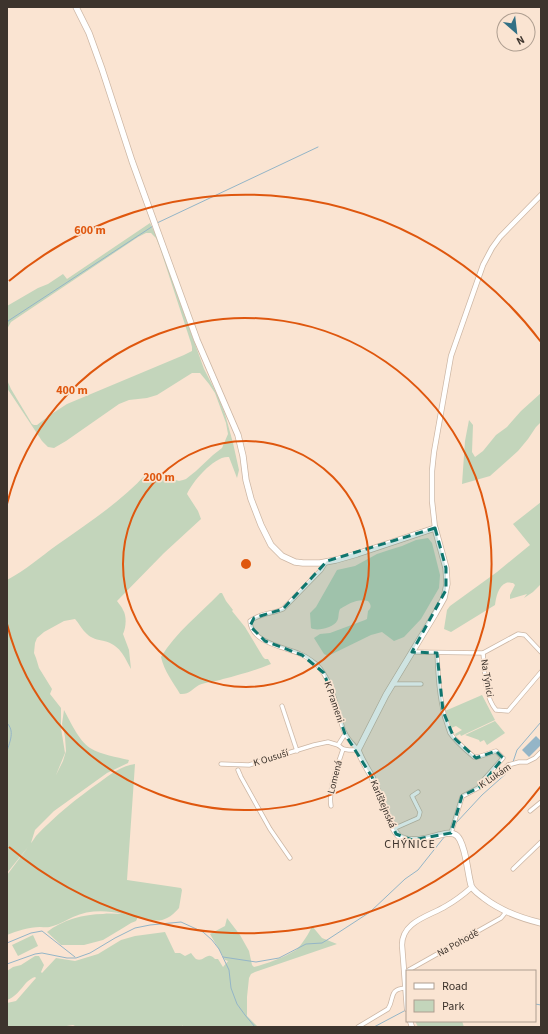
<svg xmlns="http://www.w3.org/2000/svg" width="548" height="1034" font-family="'Source Sans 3',sans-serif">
<rect width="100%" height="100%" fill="#fae4d2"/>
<g fill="#c3d5bb">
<path d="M 150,223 L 156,235 L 204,369 L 218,396 L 225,414 L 233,443 L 239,470 L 237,478 L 229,457 C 215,455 192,482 187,494 L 198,511 L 201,519 L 164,553 L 117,601 C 119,604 122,607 123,610 C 127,616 126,628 123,634 L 129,650 L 131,669 C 124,656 120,645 104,641 C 98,640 91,638 87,634 C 82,630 79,623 75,619 L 64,621 L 44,632 L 37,638 L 35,643 L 34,653 L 36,658 L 39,668 L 52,689 L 50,694 L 61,708 L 61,728 L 65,753 L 56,775 L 63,761 L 66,751 L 65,737 L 62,724 L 64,710 C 70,721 79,741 90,748 C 102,755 116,757 129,760 L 128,763 L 107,773 L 54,811 L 35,830 L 31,843 C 32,842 34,839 36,836 C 55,816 77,798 100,782 C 111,774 121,766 135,764 L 127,880 L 181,888 L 182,890 L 179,908 C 165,924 156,922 138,917 L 136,921 L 131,923 L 123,928 L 103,940 L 84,945 L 61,945 L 47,932 C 62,920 84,914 103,914 C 110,913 116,914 122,914 C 106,910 88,910 73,917 C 66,920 60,924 53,926 C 48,928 45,927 40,927 C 29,927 17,931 7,935 L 7,875 L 28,847 L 7,873 L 7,580 C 26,570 40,557 57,545 C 88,523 121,502 146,474 L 148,473 L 154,474 L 179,481 L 183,480 L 186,479 L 196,471 L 213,455 L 222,448 L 228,434 L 226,423 L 215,393 L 209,384 L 200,373 L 192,373 L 157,395 L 147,398 L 129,400 L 119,404 L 66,441 L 54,448 L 48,447 L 42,441 L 7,388 L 7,380 L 11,389 L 32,424 L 34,425 L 37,425 L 50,415 L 67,404 L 184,355 L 192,351 L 192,347 L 191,343 L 160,248 L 156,238 L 151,233 L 146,233 L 138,237 L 11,322 L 7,329 L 7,306 L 38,288 L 48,284 L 63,274 L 67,279 Z"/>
<polygon points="541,393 541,422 536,427 528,439 518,451 508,460 490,476 462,484 465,441 469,420 473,425 472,452 475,457 483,451 496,435 507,427 521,411"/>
<path d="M 541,502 L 541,584 L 533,592 L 524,598 L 527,594 L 510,599 L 510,595 L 515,585 L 513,583 C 511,583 508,582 506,583 C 498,586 496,598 495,605 L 451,632 L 444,629 L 447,610 L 450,606 L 497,572 L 530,545 L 513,524 Z"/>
<path d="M 428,538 L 432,543 L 440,575 L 439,588 L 421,619 L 404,637 L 394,641 L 382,632 L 371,635 L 328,656 L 324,654 L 314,638 L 320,634 L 330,633 L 365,620 L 367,619 L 368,611 C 372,608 371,604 368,601 C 358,598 348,604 340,609 C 338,613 339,619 337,621 C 334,627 317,632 311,628 L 310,613 L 316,607 L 337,570 L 355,566 L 377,554 L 389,550 L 402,546 L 416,540 Z"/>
<path d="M 220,593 L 222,593 L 226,601 L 233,610 L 232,611 L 245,627 L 263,657 L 265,659 L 268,659 L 271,664 C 256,670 239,675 223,679 C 215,682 206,682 199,685 C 192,689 189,695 180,694 C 173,682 164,671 161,657 C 176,632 200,614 220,593 Z"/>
<polygon points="482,695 495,720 461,736 460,734 456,736 455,734 462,730 456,726 451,728 445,711"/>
<polygon points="495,721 505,733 487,745 484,740 480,742 479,740 465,735"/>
<path d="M 227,918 L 240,935 L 249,951 L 252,965 L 254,967 C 266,964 285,957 296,950 C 301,946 310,932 312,926 L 322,938 L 337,944 L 255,972 L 251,974 L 249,978 L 247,997 L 247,1016 L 258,1027 L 183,1027 L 183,1025 L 182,1027 L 179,1027 L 178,1026 L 178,1027 L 64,1027 L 75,1026 L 73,1025 L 60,1027 L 7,1027 L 7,1003 L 16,1001 L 36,978 L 35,977 C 23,981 21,995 7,1000 L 7,971 L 13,967 L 21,965 L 35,956 L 39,956 L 44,965 L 41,972 L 42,973 L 56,958 L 75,961 L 98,954 L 121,940 L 135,936 L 165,932 L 175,953 L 180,953 L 185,956 L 191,953 C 191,953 195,958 196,959 C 204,963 207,950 215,959 L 218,959 L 223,967 L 228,961 L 225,960 L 210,934 L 225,926 Z"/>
<polygon points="33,935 38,946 18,956 12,945"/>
<polygon points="415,1021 462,1021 464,1027 418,1027"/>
</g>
<polygon fill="#94b5c7" points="536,736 541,741 541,745 529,757 522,750"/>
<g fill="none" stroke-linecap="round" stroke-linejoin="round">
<g stroke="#94b5c7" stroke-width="1">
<polyline points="157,223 318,147"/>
<polyline points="7,323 8,321 153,226"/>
<path d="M 7,723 C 15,731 10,741 7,751"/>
<polyline points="513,762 517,750 541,722"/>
<polyline points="456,823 482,795 509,771 512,765"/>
<polyline points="7,943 31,933 42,931 75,957"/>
<polyline points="223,957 256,962 279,958 306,944 322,943 327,940 370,912 405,879 418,870 445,836"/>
<polyline points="7,964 35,954 42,953 67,958 76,958 90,953 115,938 135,928 150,925 181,922 203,932 212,940 219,949 229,970 231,988 237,1004 245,1015 255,1027"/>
<polyline points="535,1004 541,1005"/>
<polyline points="374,1027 406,1010"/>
</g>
<defs>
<g id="minor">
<path d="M 326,562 L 321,570 L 283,609 C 272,614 260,613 250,621 C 251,643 285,647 300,654 C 306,656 311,660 316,664 C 331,678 335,703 341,722 C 342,726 343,730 345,733 C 348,740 354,745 358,750"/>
<polyline points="412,652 483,653 518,634 525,635 541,652"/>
<path d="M 437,653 C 438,675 439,696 445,718 C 447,723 448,728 450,733 C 456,742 466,750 474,757 L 478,757 L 496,751 L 503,758 L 480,784 L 480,787"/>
<path d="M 483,653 C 485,671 484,696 496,710 L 508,711 L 541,672"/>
<polyline points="392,684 421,684"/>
<polyline points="282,706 297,751"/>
<polyline points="338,745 345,734"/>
<polyline points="221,764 249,765 314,745 328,742 338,745 343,749 349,750 358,750"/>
<polyline points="238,770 241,777 270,829 290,858"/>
<path d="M 331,806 C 328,788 338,765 343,749"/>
<polyline points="530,811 541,802"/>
<polyline points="393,829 418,818 419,816 420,812 412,796 418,792"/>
<polyline points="451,833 462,797 463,796 491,781 508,765 519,762 527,762 535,758 541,752"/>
<polyline points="513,869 541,842"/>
<polyline points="407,971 501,918 506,912"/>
<path d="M 358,1027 L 388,1009 C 395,998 388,989 406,988"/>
</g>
<g id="tertiary">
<polyline points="435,528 432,501 432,471 434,452 451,356 483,265 492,248 500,237 541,195"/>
<path d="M 407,1009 L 402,945 C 402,921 430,916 446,906 C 455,901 464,894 472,887"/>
<polyline points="410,1021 412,1027"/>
</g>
<path id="secondary" d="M 76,7 L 89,33 L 102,69 L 132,161 L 197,340 L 238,435 L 243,456 L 246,480 L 251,499 L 261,525 L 271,545 L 282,556 L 295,562 L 303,563 L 320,563 L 336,560 L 357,554 L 435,528 L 446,568 L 447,584 L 444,598 L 435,614 L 386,695 L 358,750 C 361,759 367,768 372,777 C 378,790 390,830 400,837 C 411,843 428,838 439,835 C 444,834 449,832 454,834 C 457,835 459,838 460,840 C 467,854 467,870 471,885 C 473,891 479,894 484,898 C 501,911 520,918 541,923"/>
</defs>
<use href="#minor" stroke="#cdb7a5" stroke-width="5"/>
<use href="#tertiary" stroke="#cdb7a5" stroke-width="6"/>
<use href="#secondary" stroke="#cdb7a5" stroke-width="7"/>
<use href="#minor" stroke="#fff" stroke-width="3.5"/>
<use href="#tertiary" stroke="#fff" stroke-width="4.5"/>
<use href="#secondary" stroke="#fff" stroke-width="5.5"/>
</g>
<path fill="#0f766e" fill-opacity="0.2" stroke="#0f766e" stroke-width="3" stroke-dasharray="8 5" stroke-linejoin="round" d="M 435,528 L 446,568 L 446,590 L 412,652 L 437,653 L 443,711 L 454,738 L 476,758 L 496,751 L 503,758 L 480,787 L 462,796 L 451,833 L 412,840 L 396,834 L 372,777 L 345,734 L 324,673 L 302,655 L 265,641 L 250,626 L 254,618 L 283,609 L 327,561 Z"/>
<g fill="none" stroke="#df570e" stroke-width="2">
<circle cx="246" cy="564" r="123"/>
<path d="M7 504A246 246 0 1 1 7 624"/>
<path d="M541 786A369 369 0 0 1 9 847M9 281A369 369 0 0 1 541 342"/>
</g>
<g text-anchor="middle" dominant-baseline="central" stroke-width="3.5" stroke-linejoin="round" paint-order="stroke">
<g font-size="10" fill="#3d342d" stroke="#fae4d2">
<text transform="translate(487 678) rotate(81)">Na Týnici</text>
<text transform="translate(334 702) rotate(71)">K Prameni</text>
<text transform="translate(271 758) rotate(-17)">K Ousuší</text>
<text transform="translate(495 776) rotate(-34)">K Lukám</text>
<text transform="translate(335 777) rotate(-76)">Lomená</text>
<text transform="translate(383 804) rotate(67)">Karlštejnská</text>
<text transform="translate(458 943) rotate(-29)">Na Pohodě</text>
</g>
<g font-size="12" letter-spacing="1" fill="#3d342d" stroke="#fae4d2">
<text x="410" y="844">CHÝNICE</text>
</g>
</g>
<circle cx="246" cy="564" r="6" fill="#df570e" stroke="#fae4d2" stroke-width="2"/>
<g font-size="12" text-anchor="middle" font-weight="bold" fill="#df570e" stroke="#fae4d2" stroke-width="3.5" stroke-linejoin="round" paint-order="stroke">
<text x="90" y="234">600 m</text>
<text x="72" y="394">400 m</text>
<text x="159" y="481">200 m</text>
</g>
<rect width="548" height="1034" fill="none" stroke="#3d342d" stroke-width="16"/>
<rect x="406" y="970" width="130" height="52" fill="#fae4d2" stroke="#ae9e90"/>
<rect x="414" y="983" width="20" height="6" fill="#ffffff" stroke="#ae9e90"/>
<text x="442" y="990" font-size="12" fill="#3d342d">Road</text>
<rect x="414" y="1000" width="20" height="12" fill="#c3d5bb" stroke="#ae9e90"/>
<text x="442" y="1010" font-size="12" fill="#3d342d">Park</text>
<g transform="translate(516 32) rotate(152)"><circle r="19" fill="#fae4d2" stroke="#ae9e90"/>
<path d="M0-3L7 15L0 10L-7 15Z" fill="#327085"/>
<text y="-6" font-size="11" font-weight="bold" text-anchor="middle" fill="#3d342d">N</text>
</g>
</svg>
